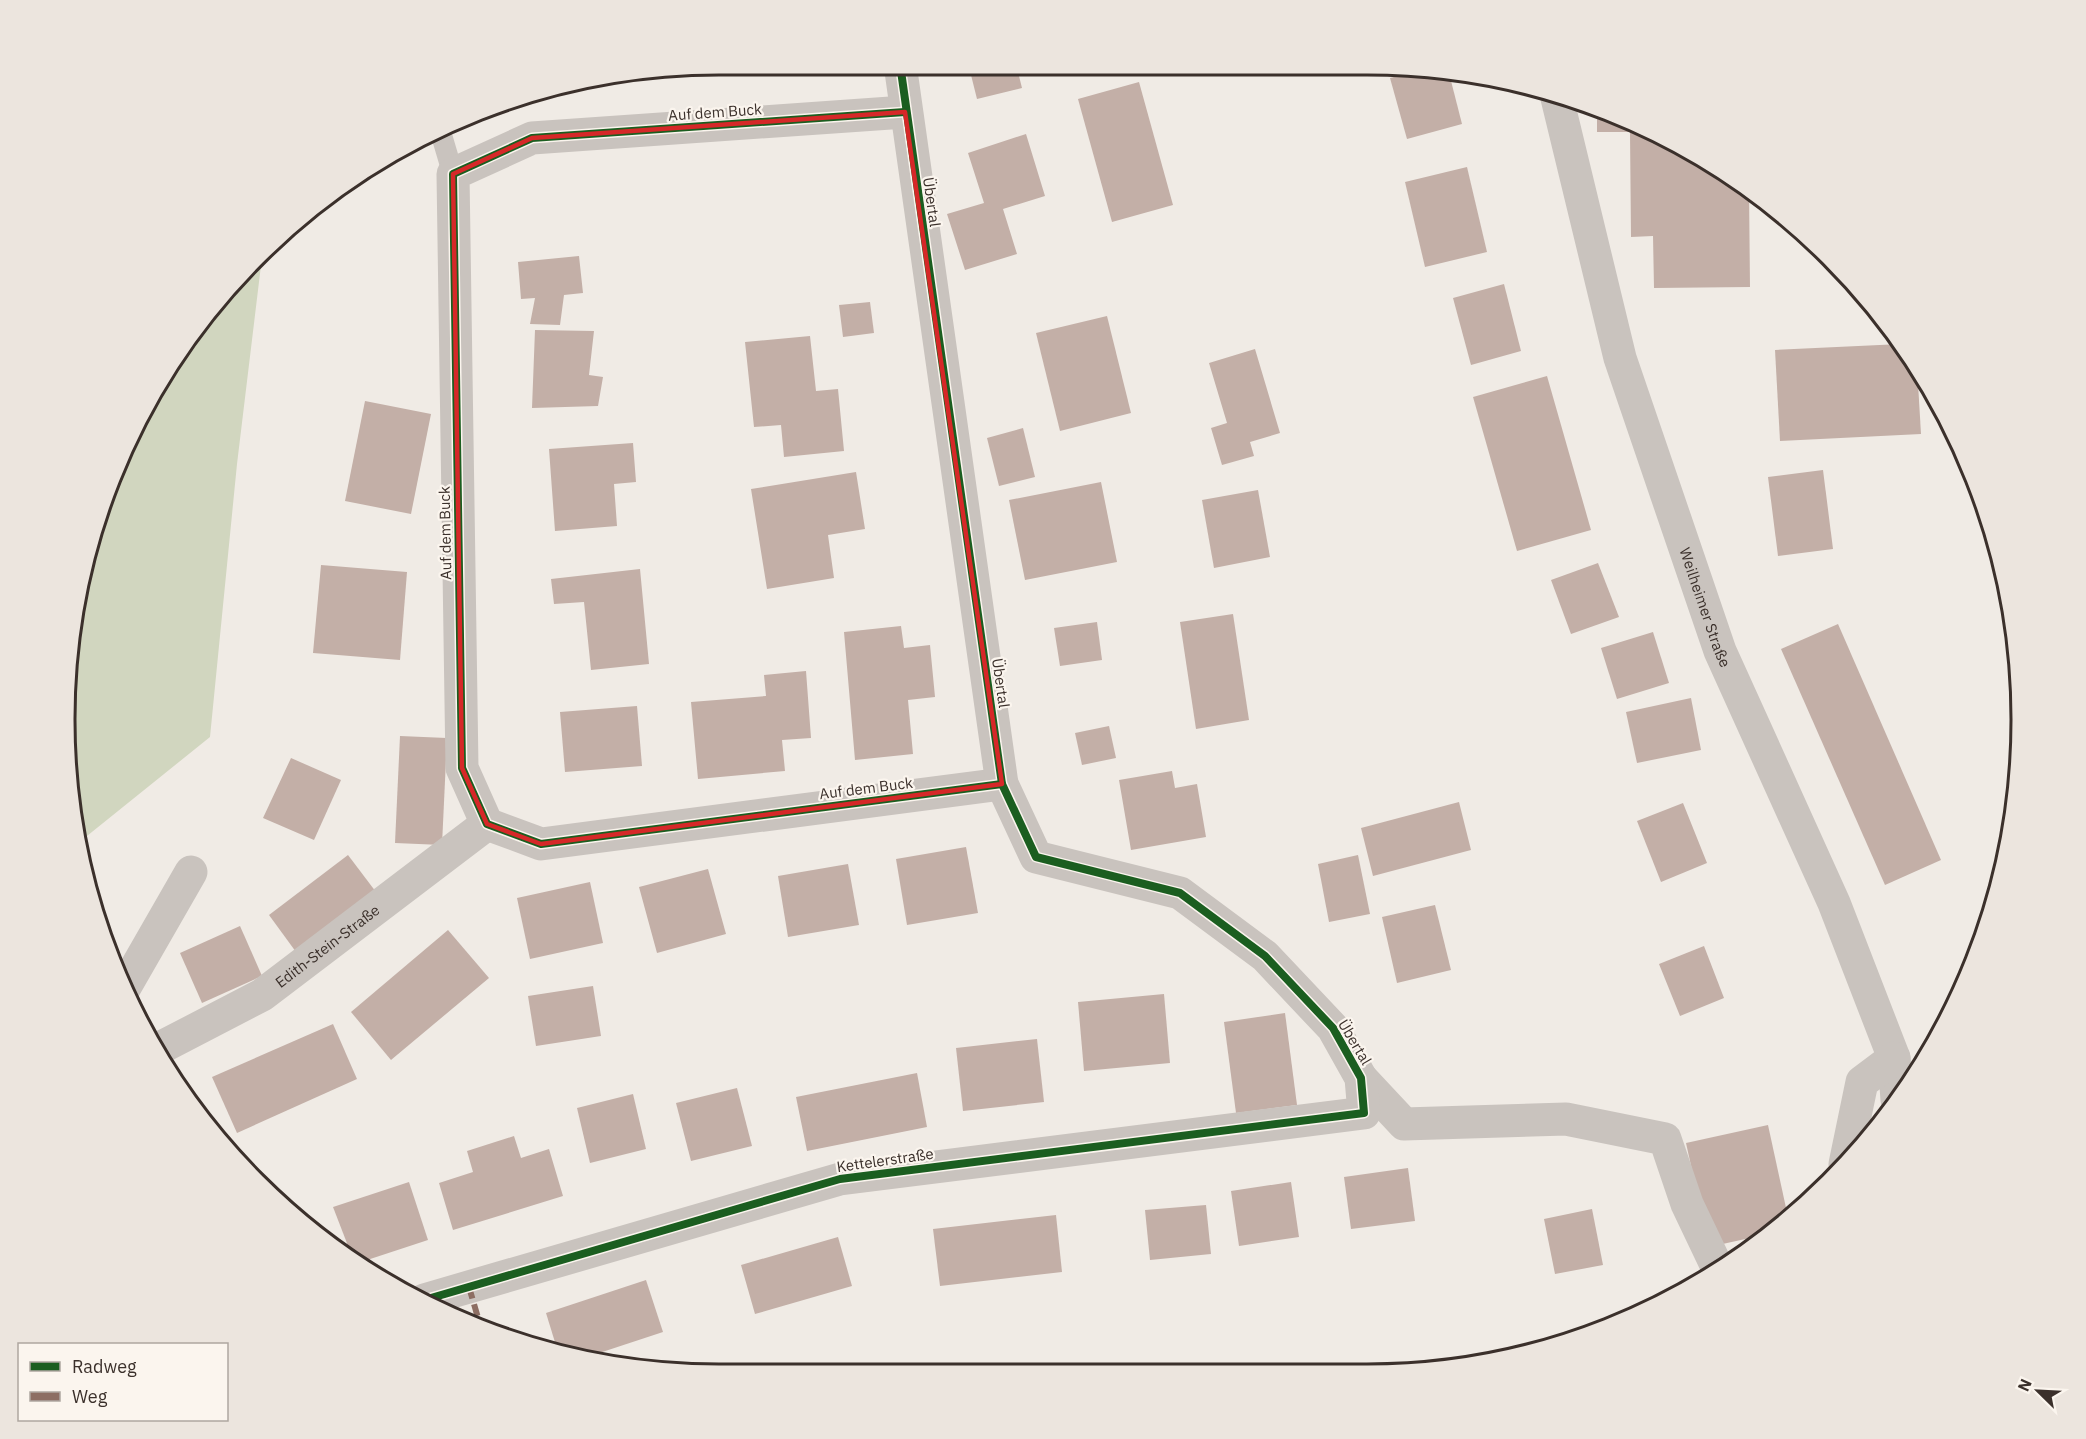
<svg xmlns="http://www.w3.org/2000/svg" width="2086" height="1439" font-family="'IBM Plex Sans',sans-serif">
<rect width="100%" height="100%" fill="#f0ebe5"/>
<polygon fill="#d1d6bf" points="262,257 237,464 210,737 77,844 65,720 70,634 114,469 152,392 227,288"/>
<g fill="#c3afa7">
<polygon points="959,64 1016,64 1022,88 977,99 969,67 961,69"/>
<polygon points="1421,70 1449,73 1462,124 1407,139 1390,78"/>
<polygon points="1139,82 1173,205 1112,222 1078,99"/>
<polygon points="1597,112 1657,132 1749,189 1750,287 1654,288 1653,236 1631,237 1630,132 1597,132"/>
<polygon points="1026,134 1045,196 1003,209 1017,254 965,270 947,214 984,203 968,153"/>
<polygon points="1467,167 1487,252 1425,267 1405,182"/>
<polygon points="579,256 583,293 564,295 560,325 530,324 535,298 521,299 518,262"/>
<polygon points="1504,284 1521,351 1471,365 1453,298"/>
<polygon points="870,302 874,333 843,337 839,305"/>
<polygon points="1107,316 1131,413 1060,431 1036,333"/>
<polygon points="535,330 594,331 589,375 603,377 598,406 532,408"/>
<polygon points="810,336 816,391 838,389 844,451 784,457 781,425 754,427 745,342"/>
<polygon points="1901,344 1917,367 1921,434 1780,441 1775,350"/>
<polygon points="1255,349 1280,433 1250,442 1254,456 1222,465 1211,428 1227,423 1209,363"/>
<polygon points="1547,376 1591,530 1517,551 1473,397"/>
<polygon points="365,401 431,414 411,514 345,501"/>
<polygon points="1023,428 1035,477 999,486 987,438"/>
<polygon points="633,443 636,482 614,484 617,526 555,531 549,449"/>
<polygon points="1823,470 1833,549 1778,556 1768,477"/>
<polygon points="856,472 865,529 828,535 834,578 767,589 751,489"/>
<polygon points="1101,482 1117,562 1025,580 1009,500"/>
<polygon points="1258,490 1270,557 1214,568 1202,500"/>
<polygon points="1598,563 1619,617 1571,634 1551,580"/>
<polygon points="321,565 407,572 400,660 313,653"/>
<polygon points="640,569 649,664 591,670 584,602 554,604 551,579"/>
<polygon points="1233,614 1249,720 1196,729 1180,622"/>
<polygon points="1097,622 1102,660 1060,666 1054,628"/>
<polygon points="1838,624 1941,860 1885,885 1781,649"/>
<polygon points="901,626 904,648 930,645 935,697 908,700 913,754 855,760 844,632"/>
<polygon points="1653,632 1669,683 1617,699 1601,648"/>
<polygon points="806,671 811,738 782,740 785,771 698,779 691,702 766,696 764,675"/>
<polygon points="1691,698 1701,750 1637,763 1626,712"/>
<polygon points="637,706 642,766 565,772 560,712"/>
<polygon points="1109,726 1116,758 1082,765 1075,733"/>
<polygon points="400,736 447,738 442,845 395,843"/>
<polygon points="291,758 341,780 314,840 263,818"/>
<polygon points="1172,771 1175,788 1197,784 1206,837 1131,850 1119,780"/>
<polygon points="1459,802 1471,850 1373,876 1361,828"/>
<polygon points="1683,803 1707,863 1661,882 1637,821"/>
<polygon points="966,847 978,913 907,925 896,859"/>
<polygon points="348,855 376,892 296,952 269,915"/>
<polygon points="1358,855 1370,914 1329,922 1318,864"/>
<polygon points="848,864 859,925 788,937 778,876"/>
<polygon points="708,869 726,934 657,953 639,887"/>
<polygon points="590,882 603,943 530,959 517,898"/>
<polygon points="1435,905 1451,970 1397,983 1382,917"/>
<polygon points="240,926 262,976 202,1003 180,953"/>
<polygon points="448,930 489,978 391,1060 351,1012"/>
<polygon points="1704,946 1724,998 1680,1016 1659,964"/>
<polygon points="593,986 601,1036 536,1046 528,996"/>
<polygon points="1164,994 1170,1063 1084,1071 1078,1002"/>
<polygon points="1285,1013 1297,1105 1236,1113 1224,1022"/>
<polygon points="333,1024 357,1079 237,1133 212,1077"/>
<polygon points="1037,1039 1044,1102 963,1111 956,1048"/>
<polygon points="917,1073 927,1127 807,1151 796,1097"/>
<polygon points="737,1088 752,1146 691,1161 676,1103"/>
<polygon points="633,1094 646,1149 590,1163 577,1108"/>
<polygon points="1768,1125 1788,1217 1768,1234 1709,1247 1686,1143"/>
<polygon points="514,1136 521,1158 549,1149 563,1196 453,1230 439,1183 473,1172 467,1151"/>
<polygon points="1408,1168 1415,1221 1351,1229 1344,1177"/>
<polygon points="409,1182 428,1240 355,1264 333,1207"/>
<polygon points="1291,1182 1299,1237 1239,1246 1231,1191"/>
<polygon points="1206,1205 1211,1254 1150,1260 1145,1210"/>
<polygon points="1592,1209 1603,1265 1555,1274 1544,1219"/>
<polygon points="1056,1215 1062,1272 940,1286 933,1229"/>
<polygon points="838,1237 852,1286 755,1314 741,1265"/>
<polygon points="646,1280 663,1332 581,1359 558,1352 546,1313"/>
</g>
<g fill="none" stroke-linecap="round" stroke-linejoin="round">
<polyline stroke="#c9c3be" stroke-width="21" points="440,130 453,174"/>
<g stroke="#c9c3be" stroke-width="33">
<path id="s1" d="M 1557,98 L 1620,358 L 1720,651 L 1834,903 L 1894,1058 L 1897,1100"/>
<polyline points="905,112 532,138 453,174 462,768 487,824 541,844 1002,784"/>
<polyline points="125,987 191,872"/>
<path id="s2" d="M 156,1050 L 262,995 L 487,824"/>
<polyline points="1361,1078 1404,1124 1566,1119 1665,1139 1687,1204 1719,1271"/>
<polyline points="1845,1164 1862,1082 1894,1058"/>
<polyline points="424,1300 840,1179 1364,1113 1361,1078 1333,1028 1265,956 1180,893 1036,857 1002,784 900,64"/>
</g>
<polyline stroke="#8d6e63" stroke-width="6" stroke-dasharray="12 6" stroke-linecap="butt" points="469,1287 481,1328"/>
<defs>
<g id="cycleway">
<polyline points="905,112 532,138 453,174 462,768 487,824 541,844 1002,784"/>
<polyline points="424,1300 840,1179 1364,1113 1361,1078 1333,1028 1265,956 1180,893 1036,857 1002,784 900,64"/>
</g>
</defs>
<use href="#cycleway" stroke="#fbf5ee" stroke-width="11"/>
<use href="#cycleway" stroke="#1b5e20" stroke-width="8"/>
</g>
<path fill="none" stroke="#d62828" stroke-width="4.5" stroke-linejoin="round" d="M 905,112 L 1002,784 L 541,844 L 487,824 L 462,768 L 453,174 L 532,138 Z"/>
<g text-anchor="middle" dominant-baseline="central" stroke-width="4.5" stroke-linejoin="round" paint-order="stroke">
<g font-size="15" fill="#3b302b" stroke="#fbf5ee">
<text transform="translate(715 112) rotate(-4)">Auf dem Buck</text>
<text transform="translate(932 202) rotate(82)">Übertal</text>
<text transform="translate(445 533) rotate(-91)">Auf dem Buck</text>
<text stroke="none"><textPath href="#s1" startOffset="531">Weilheimer Straße</textPath></text>
<text transform="translate(1001 683) rotate(82)">Übertal</text>
<text transform="translate(866 788) rotate(-7)">Auf dem Buck</text>
<text stroke="none"><textPath href="#s2" startOffset="201">Edith-Stein-Straße</textPath></text>
<text transform="translate(1355 1042) rotate(59)">Übertal</text>
<text transform="translate(885 1160) rotate(-8)">Kettelerstraße</text>
</g>
</g>
<path d="M0 0H2086V1439H0ZM719 75H1367A644 644 0 0 1 2011 719V720A644 644 0 0 1 1367 1364H719A644 644 0 0 1 75 720V719A644 644 0 0 1 719 75Z" fill="#ece5de" fill-rule="evenodd"/>
<path fill="none" stroke="#3b302b" stroke-width="3" d="M719 75H1367A644 644 0 0 1 2011 719V720A644 644 0 0 1 1367 1364H719A644 644 0 0 1 75 720V719A644 644 0 0 1 719 75Z"/>
<rect x="18" y="1343" width="210" height="78" fill="#fbf5ee" stroke="#aea6a0" stroke-width="1.5"/>
<rect x="30" y="1362" width="30" height="9" fill="#1b5e20" stroke="#aea6a0" stroke-width="1.5"/>
<text x="72" y="1373" font-size="18" fill="#3b302b">Radweg</text>
<rect x="30" y="1392" width="30" height="9" fill="#8d6e63" stroke="#aea6a0" stroke-width="1.5"/>
<text x="72" y="1403" font-size="18" fill="#3b302b">Weg</text>
<g transform="translate(2038 1391) rotate(294)" stroke="#fbf5ee" stroke-width="4.5" paint-order="stroke">
<path d="M0-4.5L10 22L0 15L-10 22Z" fill="#3b302b"/>
<text y="-9" font-size="16" font-weight="bold" text-anchor="middle" fill="#3b302b">N</text>
</g>
</svg>
